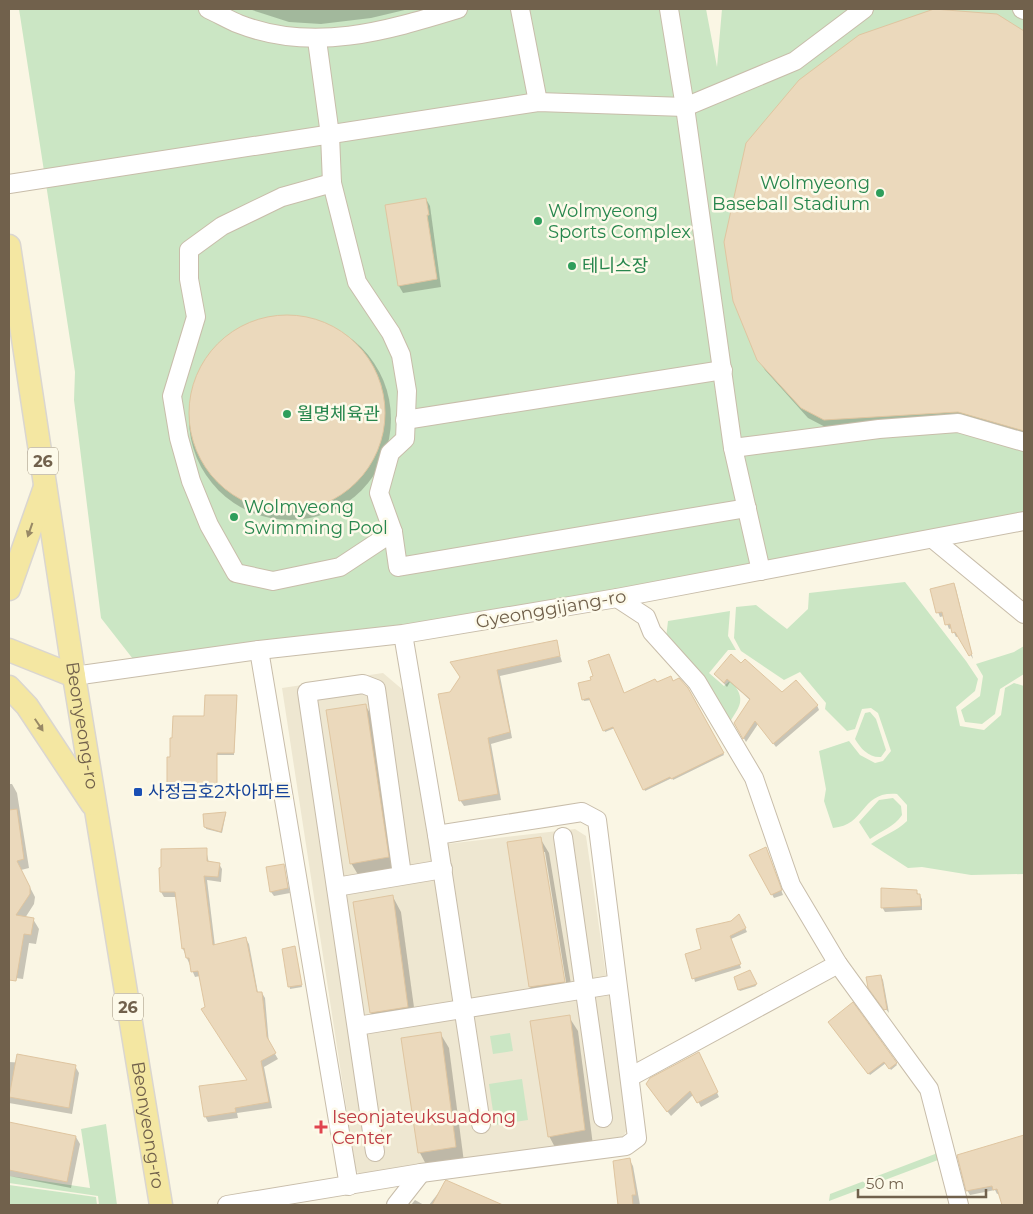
<svg xmlns="http://www.w3.org/2000/svg" width="1033" height="1214" font-family="Montserrat,'Noto Sans KR',sans-serif">
<rect width="100%" height="100%" fill="#faf6e4"/>
<polygon fill="#eee7d1" points="383,673 403,690 430,846 575,829 586,836 628,1129 621,1139 375,1185 356,1171 282,688"/>
<g fill="#cbe6c4">
<polygon points="19,9 706,9 717,67 722,9 1024,9 1024,521 933,539 140,668 101,618 74,400 75,372"/>
<path d="M 905,582 L 966,661 L 978,679 L 975,691 L 956,707 L 960,726 L 984,730 L 1001,715 L 1005,688 L 1014,683 L 1024,686 L 1024,874 L 971,875 L 922,867 L 908,868 L 871,844 C 883,835 896,832 907,821 L 907,805 L 897,794 C 860,791 867,825 833,828 L 824,801 L 826,789 L 819,751 L 849,741 L 860,755 L 875,763 L 883,761 L 891,751 L 878,713 L 871,708 L 862,709 L 855,729 L 847,731 L 825,709 L 826,703 L 800,672 L 784,680 L 741,651 L 734,638 L 736,607 L 756,605 L 787,629 L 808,609 L 809,593 Z"/>
<path d="M 730,611 L 728,636 L 736,650 L 728,650 L 709,673 L 724,686 L 731,680 C 747,701 740,705 728,725 L 666,638 L 668,621 Z"/>
<polygon points="1024,646 1024,674 1000,689 995,714 982,724 965,722 961,710 980,696 983,676 976,664 1014,652"/>
<path d="M 870,712 L 876,719 L 886,750 L 881,757 C 869,758 861,749 855,739 L 865,713 Z"/>
<path d="M 893,798 L 901,806 L 902,815 C 894,827 881,831 870,839 L 859,822 L 879,800 Z"/>
<polygon points="510,1033 513,1051 493,1054 490,1036"/>
<polygon points="522,1079 528,1120 495,1125 489,1084"/>
<polygon points="106,1124 117,1205 99,1205 98,1196 9,1183 9,1176 90,1188 81,1129"/>
<polygon points="936,1148 940,1158 938,1160 829,1201 830,1194 935,1154"/>
<polygon points="9,1185 96,1197 97,1205 9,1205"/>
</g>
<g fill="#0003" fill-rule="evenodd">
<polygon points="249,9 409,9 371,18 321,24 289,22"/>
<polygon points="996,15 1024,33 1024,438 964,422 831,430 808,418 765,370 758,359"/>
<polygon points="426,199 430,206 441,287 403,293 399,286"/>
<circle cx="290" cy="419" r="101"/>
<polygon points="954,584 956,589 973,659 959,636 956,637 952,628 949,629 944,616 940,617 938,612"/>
<polygon points="556,642 562,662 500,676 512,738 491,744 501,800 464,806 460,800 461,677"/>
<polygon points="715,674 817,705 819,710 776,747 758,724 746,742 735,723 751,701 730,682 727,687"/>
<polygon points="673,682 687,689 724,755 673,780 672,778 645,791 615,728 605,732 591,700 584,701 583,699 579,684 624,695 656,684"/>
<polygon points="237,697 234,755 217,755 217,788 169,788 171,759 205,718"/>
<polygon points="366,706 374,721 397,872 360,878 351,863"/>
<polygon points="9,784 12,784 17,793 29,868 21,870 35,897 34,904 25,918 33,919 39,929 36,944 29,943 23,979 9,977"/>
<polygon points="226,813 222,833 206,829 204,815"/>
<path d="M 540,838 L 549,853 L 573,996 L 539,1002 L 530,987 L 508,843 ZM 542,852 L 545,852 L 567,988 L 565,988 Z"/>
<polygon points="766,848 783,895 774,898 751,856"/>
<polygon points="206,850 209,863 219,864 222,869 221,882 207,880 215,946 246,939 249,944 258,993 262,993 265,998 269,1044 278,1059 264,1067 272,1108 237,1113 238,1118 208,1122 205,1116 249,1081 206,1007 200,976 195,977 183,949 177,897 164,897 161,892"/>
<polygon points="283,865 290,893 274,896 271,892"/>
<polygon points="916,891 922,899 922,910 885,912 882,907"/>
<polygon points="393,897 401,912 416,1022 380,1028 371,1013"/>
<polygon points="741,919 747,932 731,939 741,968 695,982 694,978 702,950"/>
<polygon points="295,948 302,987 290,989 283,950"/>
<polygon points="749,971 756,986 740,991 739,990"/>
<polygon points="881,976 883,980 889,1013 872,992"/>
<polygon points="853,1004 897,1065 891,1070 886,1063 870,1075 830,1024"/>
<polygon points="569,1017 578,1031 593,1145 557,1151 549,1136"/>
<polygon points="440,1033 449,1048 464,1162 428,1168 420,1153 402,1039"/>
<polygon points="701,1058 719,1097 701,1107 694,1094 671,1116 650,1089"/>
<polygon points="9,1062 75,1066 79,1073 72,1114 9,1103"/>
<polygon points="9,1124 76,1137 80,1144 71,1188 9,1176"/>
<polygon points="1021,1137 1024,1143 1024,1205 1004,1205 1000,1193 997,1194 995,1190 970,1195 967,1190"/>
<polygon points="629,1159 633,1166 640,1205 620,1205 614,1162"/>
<polygon points="447,1182 483,1201 481,1205 429,1205"/>
<polygon points="415,1200 424,1205 411,1205"/>
</g>
<g fill="#ebd9bc" stroke="#dfc5a0">
<polygon points="934,9 997,14 1024,31 1024,431 958,412 824,420 801,408 757,360 733,301 724,242 746,143 799,80 859,35"/>
<polygon points="426,198 429,215 427,215 437,279 398,286 385,205"/>
<circle cx="287" cy="413" r="98"/>
<polygon points="954,583 972,654 969,656 955,632 952,633 950,624 945,625 942,612 936,613 930,589"/>
<polygon points="557,640 560,656 497,670 510,732 488,738 498,794 459,801 438,694 450,692 460,677 450,662"/>
<polygon points="609,654 624,693 655,679 657,682 671,676 673,681 679,678 688,688 724,753 671,779 670,777 643,790 613,727 603,731 589,698 582,700 578,683 591,680 590,677 593,676 588,661"/>
<polygon points="731,654 741,663 745,659 782,692 796,680 818,705 773,744 755,721 743,739 734,723 750,699 727,679 724,683 714,674"/>
<polygon points="205,695 237,695 234,753 217,753 217,787 167,787 167,757 170,757 170,738 172,738 173,716 204,716"/>
<polygon points="366,704 389,857 350,864 326,710"/>
<polygon points="17,809 24,859 17,861 30,887 30,894 16,915 34,918 31,935 24,934 16,981 9,980 9,810"/>
<polygon points="226,812 221,832 204,827 203,814"/>
<polygon points="541,837 565,982 529,987 507,842"/>
<polygon points="766,847 782,890 771,895 749,855"/>
<polygon points="207,848 207,861 220,863 218,877 204,876 213,945 246,937 257,992 262,992 267,1037 276,1053 261,1061 269,1102 235,1108 236,1112 204,1117 199,1086 247,1080 201,1009 205,1007 198,971 191,972 189,958 186,958 184,948 182,949 175,892 160,892 159,868 161,867 161,849"/>
<polygon points="284,864 288,888 270,892 266,867"/>
<polygon points="881,888 917,890 917,894 920,894 921,906 881,908"/>
<polygon points="393,895 408,1007 370,1013 353,902"/>
<polygon points="739,914 746,928 730,936 741,964 692,979 685,954 701,949 696,929 731,921"/>
<polygon points="295,946 302,985 288,987 282,949"/>
<polygon points="750,970 757,984 738,990 734,977"/>
<polygon points="881,975 887,1009 884,1010 868,988 866,977"/>
<polygon points="853,1002 897,1063 889,1069 884,1062 868,1074 828,1022"/>
<polygon points="570,1015 585,1130 548,1137 530,1021"/>
<polygon points="441,1032 456,1147 418,1153 401,1038"/>
<polygon points="699,1052 718,1092 697,1103 690,1091 667,1112 646,1084 650,1078"/>
<polygon points="17,1054 76,1065 69,1108 9,1097"/>
<polygon points="9,1122 76,1136 67,1182 9,1170"/>
<polygon points="1024,1135 1024,1205 1002,1205 997,1189 993,1190 992,1186 966,1191 957,1155"/>
<polygon points="630,1158 636,1195 632,1195 633,1205 618,1205 613,1161"/>
<polygon points="445,1181 446,1180 503,1205 432,1205"/>
</g>
<g fill="none" stroke-linecap="round" stroke-linejoin="round">
<defs>
<g id="minor">
<path d="M 208,9 C 219,14 229,20 239,24 C 313,53 386,31 458,9"/>
<polyline points="520,9 538,102"/>
<polyline points="669,9 685,107 733,448 761,571"/>
<polyline points="1022,9 1024,10"/>
<polyline points="317,40 330,135 332,183 357,282 391,333 401,355 407,391 405,439 390,453 379,493 393,532 398,567 747,508"/>
<polyline points="332,183 282,197 222,226 189,250 189,279 196,317 172,396 179,438 191,481 209,525 236,573 273,581 340,567 393,532"/>
<polyline points="9,184 538,102 685,107 795,61 864,9"/>
<polyline points="405,420 723,370"/>
<polyline points="733,448 879,429 958,423 1024,442"/>
<polyline points="933,539 1024,614"/>
<polyline points="617,598 646,617 652,632 697,682 754,778 791,885 838,964 929,1089 959,1205"/>
<polyline points="403,634 437,835 481,1124"/>
<polyline points="259,650 349,1186"/>
<polyline points="74,676 259,650 403,634 617,598 1024,521"/>
<polyline points="563,837 603,1118"/>
<polyline points="336,887 443,869"/>
<polyline points="357,1026 617,984"/>
<polyline points="630,1077 838,964"/>
<polyline points="375,1152 307,692 363,684 376,689 402,875"/>
<polyline points="227,1205 421,1173 626,1146 637,1138 597,820 582,812 437,835"/>
<polyline points="396,1205 421,1173"/>
</g>
<g id="major">
<path id="s1" d="M 9,246 L 74,676 L 161,1205"/>
<polyline points="9,589 45,487"/>
<polyline points="9,650 74,676"/>
<polyline points="9,687 27,706 92,804"/>
</g>
</defs>
<use href="#minor" stroke="#c8bdaa" stroke-width="20"/>
<use href="#major" stroke="#dad6d0" stroke-width="25"/>
<use href="#minor" stroke="#fff" stroke-width="18"/>
<use href="#major" stroke="#f4e7a2" stroke-width="22"/>
</g>
<defs><path id="oneway-solid" d="M-6-.8H1V-3.2L6.5 0L1 3.2V.8H-6Z" transform="scale(1.25)"/></defs>
<g fill="#988966">
<use href="#oneway-solid" transform="translate(30 530) rotate(109)"/>
<use href="#oneway-solid" transform="translate(39 725) rotate(56)"/>
</g>
<g fill="#2e9e5b" stroke="#fdfaea" stroke-width="2">
<circle cx="880" cy="193" r="5"/>
<circle cx="538" cy="221" r="5"/>
<circle cx="572" cy="266" r="5"/>
<circle cx="287" cy="414" r="5"/>
<circle cx="234" cy="517" r="5"/>
</g>
<rect fill="#1a4fb4" stroke="#fdfaea" stroke-width="2" x="133" y="787" width="10" height="10" rx="2.5"/>
<path fill="#e0444e" stroke="#fdfaea" stroke-width="2" d="M318.5 1119.5h5v5h5v5h-5v5h-5v-5h-5v-5h5z"/>
<g text-anchor="middle" dominant-baseline="central" stroke-width="5" stroke-linejoin="round" paint-order="stroke">
<g fill="#fdfaea" stroke="#9b8f7b" stroke-width="1">
<rect x="28" y="447.5" width="30" height="27" rx="4"/>
<rect x="113" y="993.5" width="30" height="27" rx="4"/>
</g>
<g font-size="16" font-weight="bold" fill="#71614c">
<text x="43" y="461">26</text>
<text x="128" y="1007">26</text>
</g>
<g font-size="18" fill="#27864d" stroke="#fdfaea" text-anchor="start">
<text x="870" y="183" text-anchor="end">Wolmyeong<tspan x="870" dy="21">Baseball Stadium</tspan></text>
<text x="548" y="211">Wolmyeong<tspan x="548" dy="21">Sports Complex</tspan></text>
<text x="582" y="266">테니스장</text>
<text x="297" y="414">월명체육관</text>
<text x="244" y="507">Wolmyeong<tspan x="244" dy="21">Swimming Pool</tspan></text>
</g>
<g font-size="18" fill="#71614c" stroke="#fdfaea">
<text transform="translate(551 609) rotate(-10)">Gyeonggijang-ro</text>
<text stroke="none"><textPath href="#s1" startOffset="485">Beonyeong-ro</textPath></text>
<text stroke="none"><textPath href="#s1" startOffset="890">Beonyeong-ro</textPath></text>
</g>
<g font-size="18" fill="#164399" stroke="#fdfaea" text-anchor="start">
<text x="148" y="792">사정금호2차아파트</text>
</g>
<g font-size="18" fill="#be3a42" stroke="#fdfaea" text-anchor="start">
<text x="332" y="1117">Iseonjateuksuadong<tspan x="332" dy="21">Center</tspan></text>
</g>
</g>
<rect width="1033" height="1214" fill="none" stroke="#71614c" stroke-width="20"/>
<path d="M858 1189v8h128v-8" fill="none" stroke="#71614c" stroke-width="2.5"/>
<text x="866" y="1189" font-size="15" fill="#71614c" stroke="#fdfaea" stroke-width="4" paint-order="stroke">50 m</text>
</svg>
